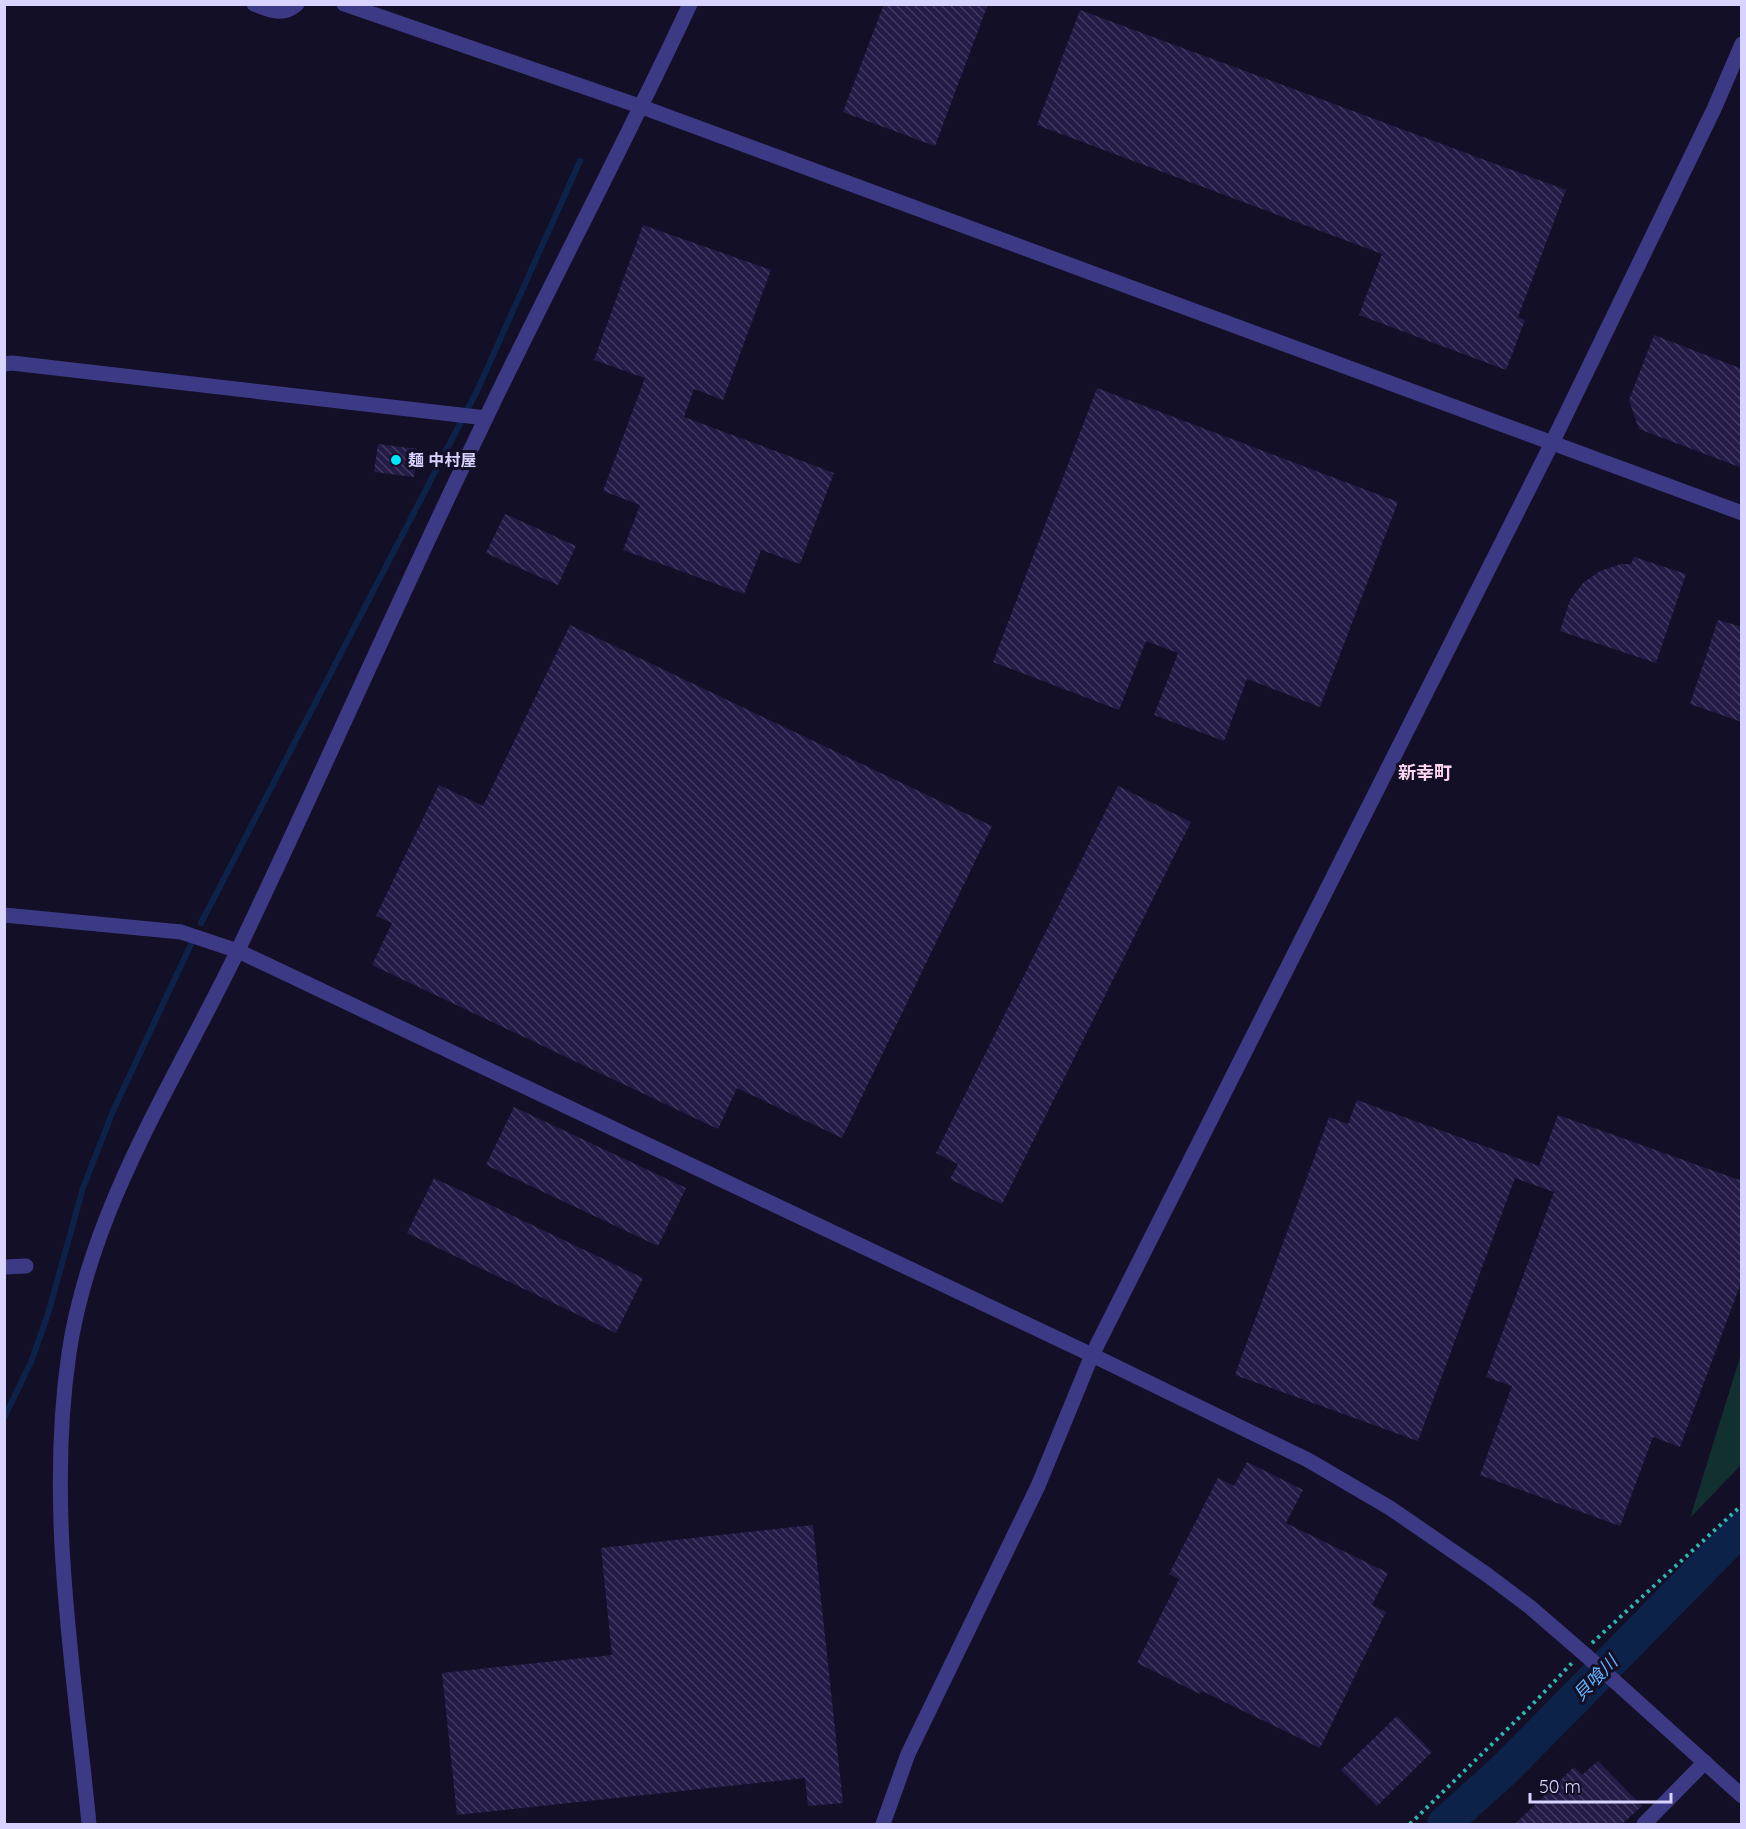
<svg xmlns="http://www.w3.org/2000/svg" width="1746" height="1829" font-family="Quicksand,'Noto Sans JP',sans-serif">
<defs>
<pattern id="building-back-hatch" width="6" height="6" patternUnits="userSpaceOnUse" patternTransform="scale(1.5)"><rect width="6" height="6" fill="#241b47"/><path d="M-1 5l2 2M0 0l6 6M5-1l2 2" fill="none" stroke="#433b63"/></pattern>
</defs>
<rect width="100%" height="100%" fill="#130f26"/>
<polygon fill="#12302f" points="1741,1354 1741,1465 1690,1518"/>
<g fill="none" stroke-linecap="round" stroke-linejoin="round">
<g stroke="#0c2248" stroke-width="6">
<polyline points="201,923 477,391 580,161"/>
<polyline points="4,1418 31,1362 48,1314 83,1188 113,1111 192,942"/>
</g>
<polyline stroke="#0c2248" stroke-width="34" points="1444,1824 1505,1769 1742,1528"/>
</g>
<g fill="url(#building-back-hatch)">
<polygon points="884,4 988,4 935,146 843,112"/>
<polygon points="1080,10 1566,190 1518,317 1525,320 1506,370 1359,315 1382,254 1037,125"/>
<polygon points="643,225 771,270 723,400 694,389 684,417 834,473 800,564 761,550 744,594 623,550 640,505 603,491 645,378 594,360"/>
<polygon points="1654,335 1742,369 1742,468 1639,429 1629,400"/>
<polygon points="1097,388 1398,502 1320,707 1247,679 1224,741 1154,715 1178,653 1146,641 1119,710 993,662"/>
<polygon points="378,444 417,449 414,477 374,472"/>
<polygon points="505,514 576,546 558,585 486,553"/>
<polygon points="1634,557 1686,574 1656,663 1560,631 1570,600 1583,583 1600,571 1621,564 1631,564"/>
<polygon points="1718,620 1742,627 1742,722 1690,704"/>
<polygon points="570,625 992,826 842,1138 737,1088 718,1129 372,965 392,923 376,916 439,785 483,806"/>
<polygon points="1118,786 1191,822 1002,1204 950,1179 958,1164 936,1153"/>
<polygon points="1357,1100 1539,1166 1558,1115 1742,1181 1742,1280 1680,1447 1653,1437 1620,1526 1480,1475 1512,1386 1486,1377 1554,1192 1515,1178 1418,1441 1235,1375 1329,1117 1348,1124"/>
<polygon points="514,1107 686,1188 658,1246 486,1165"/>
<polygon points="434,1178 643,1278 616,1333 407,1233"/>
<polygon points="1247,1462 1303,1490 1286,1523 1388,1573 1372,1605 1386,1612 1320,1748 1202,1691 1200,1694 1137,1663 1179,1579 1169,1574 1218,1478 1234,1486"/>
<polygon points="813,1525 843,1803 808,1806 805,1778 457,1815 442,1673 612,1655 601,1548"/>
<polygon points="1397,1716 1432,1752 1377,1806 1341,1770"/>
<polygon points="1598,1761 1642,1806 1622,1824 1515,1824 1574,1767 1582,1775"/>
</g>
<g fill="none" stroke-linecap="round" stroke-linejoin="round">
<g stroke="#2fb8b0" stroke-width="4" stroke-dasharray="3 4.5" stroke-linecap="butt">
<polyline points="1592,1643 1742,1505"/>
<polyline points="1410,1824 1529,1708 1572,1663"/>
</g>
<g stroke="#3d3a85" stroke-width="15">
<path d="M 254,4 C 270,10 282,17 297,4"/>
<polyline points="4,915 181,932 238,951"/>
<polyline points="4,1267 26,1266"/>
<polyline points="1644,1824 1705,1762"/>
</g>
<g stroke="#3d3a85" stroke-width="15">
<polyline points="344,4 642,107 1742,513"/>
<polyline points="4,364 12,363 486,418"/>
<polyline points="238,951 1092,1355 1308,1460 1390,1508 1486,1574 1530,1607 1589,1658 1742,1796"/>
<path d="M 89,1824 C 74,1669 46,1509 69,1353 C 91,1206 177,1078 240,946 C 323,772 401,594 485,420 C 552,280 625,144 690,4"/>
<polyline points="883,1824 908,1754 1038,1486 1092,1355 1552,443 1714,109 1742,44"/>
</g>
</g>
<circle fill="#00e5ff" stroke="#130f26" stroke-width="2" cx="396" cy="460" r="6"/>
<g text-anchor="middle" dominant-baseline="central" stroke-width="6" stroke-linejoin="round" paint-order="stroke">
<g font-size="16" font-weight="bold" fill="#d9d4ff" stroke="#130f26" text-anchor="start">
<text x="408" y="460">麺 中村屋</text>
</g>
<g font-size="18" font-weight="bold" fill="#ffd6f0" stroke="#130f26">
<text x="1425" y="772">新幸町</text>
</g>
<g font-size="18" font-style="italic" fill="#62b6ff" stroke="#130f26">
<text transform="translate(1595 1678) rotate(-46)">貝喰川</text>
</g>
</g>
<rect width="1746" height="1829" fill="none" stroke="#d9d4ff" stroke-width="12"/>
<path d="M1530 1793v9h141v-9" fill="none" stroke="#d9d4ff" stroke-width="3"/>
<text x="1539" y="1793" font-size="18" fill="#d9d4ff" stroke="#130f26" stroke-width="4.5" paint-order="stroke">50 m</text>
</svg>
